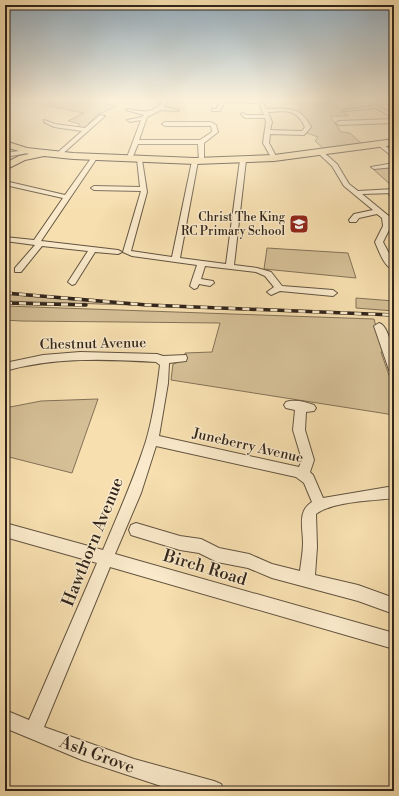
<svg xmlns="http://www.w3.org/2000/svg" width="399" height="796" font-family="'Libre Bodoni',serif">
<rect width="100%" height="100%" fill="#f7dfaf"/>
<filter id="stains"><feTurbulence type="fractalNoise" baseFrequency=".005" numOctaves="4"/><feColorMatrix values="0 0 0 0 .2 0 0 0 0 .09 0 0 0 0 .02 0 0 0 .5 -.17"/></filter>
<radialGradient id="worn" r=".72"><stop offset=".6" stop-color="#630" stop-opacity="0"/><stop offset="1" stop-color="#630" stop-opacity=".3"/></radialGradient>
<g fill="#d5bf96" stroke="#837258">
<polygon points="53,100 84,100 117,106 97,115 84,128 77,127 80,124 68,121 84,113 43,105"/>
<polygon points="298,100 327,100 349,116 330,116 341,132 350,133 362,144 324,149 315,141 318,137 307,133 311,126 299,110 302,105"/>
<polygon points="394,167 394,186 392,186 373,169"/>
<polygon points="267,248 348,253 356,278 264,269"/>
<polygon points="5,294 132,305 5,301"/>
<polygon points="356,298 394,301 394,311 356,308"/>
<polygon points="5,306 374,319 383,351 381,352 394,390 394,415 171,380 173,364 185,360 185,353 212,352 220,323 21,321 5,320"/>
<polygon points="98,399 72,473 5,456 5,408 41,401"/>
</g>
<g fill="none" stroke-linecap="round" stroke-linejoin="round">
<polyline stroke="#806f56" stroke-width="2" points="389,195 394,198"/>
<defs>
<g id="street">
<polygon points="11,100 18,100 5,106 5,103"/>
<path d="M 164,100 L 169,100 L 164,107 L 179,110 L 177,111 L 161,110 L 147,117 L 139,140 L 200,140 L 212,132 L 211,126 L 165,126 L 162,124 L 165,122 L 211,122 L 216,125 L 218,132 L 204,143 L 204,162 L 199,161 L 198,144 L 138,144 L 131,161 L 126,160 L 141,120 L 130,122 L 127,120 L 142,117 L 144,115 L 126,110 L 128,109 C 145,112 151,115 164,100 Z"/>
<path d="M 218,100 L 262,100 L 266,109 C 288,108 300,106 311,127 L 304,135 L 270,134 L 269,143 L 277,158 L 272,159 L 263,143 L 266,122 L 265,118 L 245,118 L 241,114 L 243,113 L 246,115 L 264,115 L 259,103 L 225,102 L 220,111 L 212,111 L 212,109 L 216,109 L 220,101 ZM 268,112 C 286,111 296,108 305,127 L 302,131 L 270,130 L 272,122 Z"/>
<polygon points="371,102 394,115 394,119 377,108 345,111 343,110 373,106 369,103"/>
<polygon points="100,115 105,116 60,156 56,156 56,154 82,131 54,127 44,122 44,120 55,124 85,128"/>
<polygon points="394,119 394,123 339,125 336,123 339,121"/>
<polygon points="378,143 382,143 394,153 394,158 378,145"/>
<polygon points="26,150 28,151 28,153 5,157 5,153"/>
<path d="M 318,151 L 322,151 L 337,164 L 349,184 L 358,191 L 394,189 L 394,193 L 362,194 L 390,217 L 391,226 L 383,242 L 394,263 L 394,270 C 384,267 379,251 375,242 L 383,226 L 382,218 L 377,214 L 359,218 L 356,222 L 350,222 L 349,220 L 354,214 L 373,210 L 344,186 L 332,166 L 318,153 Z"/>
<polygon points="92,157 97,158 41,241 118,250 122,252 118,254 95,252 75,284 72,285 68,282 88,251 42,246 21,272 15,272 15,268 35,245 5,241 5,237 34,240 63,198 5,185 5,181 65,195"/>
<polygon points="137,159 142,160 147,192 131,251 172,257 192,161 195,159 198,161 180,258 226,264 240,160 243,158 246,160 234,265 257,268 271,272 282,286 333,290 337,293 333,296 280,291 271,295 267,292 274,287 265,276 256,272 205,266 201,279 213,281 214,283 210,286 199,284 197,288 194,289 190,286 197,265 132,256 123,252 141,191 94,190 91,188 94,186 140,187"/>
<polygon points="394,163 394,167 374,169 371,167"/>
<path d="M 379,323 C 391,326 394,363 394,374 L 389,370 L 374,326 Z"/>
<path d="M 80,352 L 157,354 L 163,356 L 186,355 L 187,358 L 186,361 L 169,363 L 168,383 L 159,436 L 299,467 L 302,460 L 293,430 L 295,410 L 286,408 L 284,405 L 286,402 C 294,399 306,402 314,405 L 316,408 L 314,411 L 306,412 L 305,430 L 314,460 L 310,472 L 313,475 L 323,498 L 394,486 L 394,498 C 373,501 333,501 316,514 L 317,547 L 315,575 L 358,585 L 394,598 L 394,614 L 358,601 L 272,578 L 248,568 L 217,562 L 199,553 L 180,550 L 131,535 L 129,530 L 131,525 L 136,523 L 180,536 L 201,539 L 219,548 L 249,554 L 272,564 L 300,571 C 301,562 303,552 303,543 C 303,528 297,511 312,502 L 304,483 L 296,477 L 156,446 L 141,493 L 115,554 L 394,633 L 394,649 L 110,567 L 44,727 L 134,759 L 214,781 L 221,784 L 224,791 L 177,791 L 161,786 L 82,760 L 5,728 L 5,710 L 29,720 L 97,563 L 5,537 L 5,523 L 103,550 C 118,514 134,479 146,441 C 153,417 157,390 160,365 L 156,362 C 105,359 55,357 5,371 L 5,363 L 43,355 Z"/>
</g>
<polygon id="primary" points="394,139 394,145 274,161 195,164 73,159 44,156 25,160 5,170 5,163 19,156 29,154 5,147 5,141 27,148 73,153 195,158 274,155"/>
</defs>
<use href="#street" stroke="#625440" stroke-width="2"/>
<use href="#primary" stroke="#31251b" stroke-width="2"/>
<use href="#street" fill="#faeacb" fill-rule="evenodd"/>
<use href="#primary" fill="#f7dfaf" fill-rule="evenodd"/>
<defs>
<g id="rail">
<polyline points="5,293 147,305 394,315"/>
<polyline points="5,303 86,305"/>
</g>
</defs>
<use href="#rail" stroke="#31251b" stroke-width="3.5"/>
<use href="#rail" stroke="#faeacb" stroke-width="2.5" stroke-dasharray="7" stroke-linecap="butt"/>
</g>
<linearGradient id="sky" x2="0" y2="1"><stop stop-color="#93acbd"/><stop offset="0.47" stop-color="#fbf1db"/><stop offset="1" stop-color="#fbf1db" stop-opacity="0"/></linearGradient>
<rect width="399" height="212" fill="url(#sky)"/>
<defs>
<symbol id="school-square" viewBox="-11 -11 22 22"><rect x="-9" y="-9" width="18" height="18" rx="4" fill="#8f2418" stroke="#faeacb"/><path d="M0-5L7-2L0 1L-7-2ZM-4 1L0 2.5L4 1V4Q0 6-4 4Z" fill="#fff"/></symbol>
</defs>
<g fill-rule="evenodd">
<use href="#school-square" x="288" y="213" width="22" height="22"/>
</g>
<g text-anchor="middle" dominant-baseline="central" stroke-width="3" stroke-linejoin="round" paint-order="stroke">
<g font-size="12" fill="#31251b" stroke="#faeacb" text-anchor="end">
<text x="285" y="217">Christ The King<tspan x="285" dy="14">RC Primary School</tspan></text>
</g>
<g font-size="14" fill="#31251b" stroke="#faeacb">
<text transform="translate(93 344) rotate(-1)">Chestnut Avenue</text>
<text transform="translate(248 446) rotate(13)">Juneberry Avenue</text>
</g>
<g font-size="17" fill="#31251b" stroke="#faeacb">
<text transform="translate(93 542) rotate(-68)">Hawthorn Avenue</text>
<text transform="translate(205 568) rotate(17)">Birch Road</text>
<text transform="translate(97 755) rotate(20)">Ash Grove</text>
</g>
</g>
<rect width="399" height="796" fill="none" stroke="#f7dfaf" stroke-width="20"/>
<rect x="6" y="6" width="387" height="784" fill="none" stroke="#31251b" stroke-width="2"/>
<rect x="10" y="10" width="379" height="776" fill="none" stroke="#31251b"/>
<rect width="100%" height="100%" filter="url(#stains)"/>
<rect width="100%" height="100%" fill="url(#worn)"/>
</svg>
